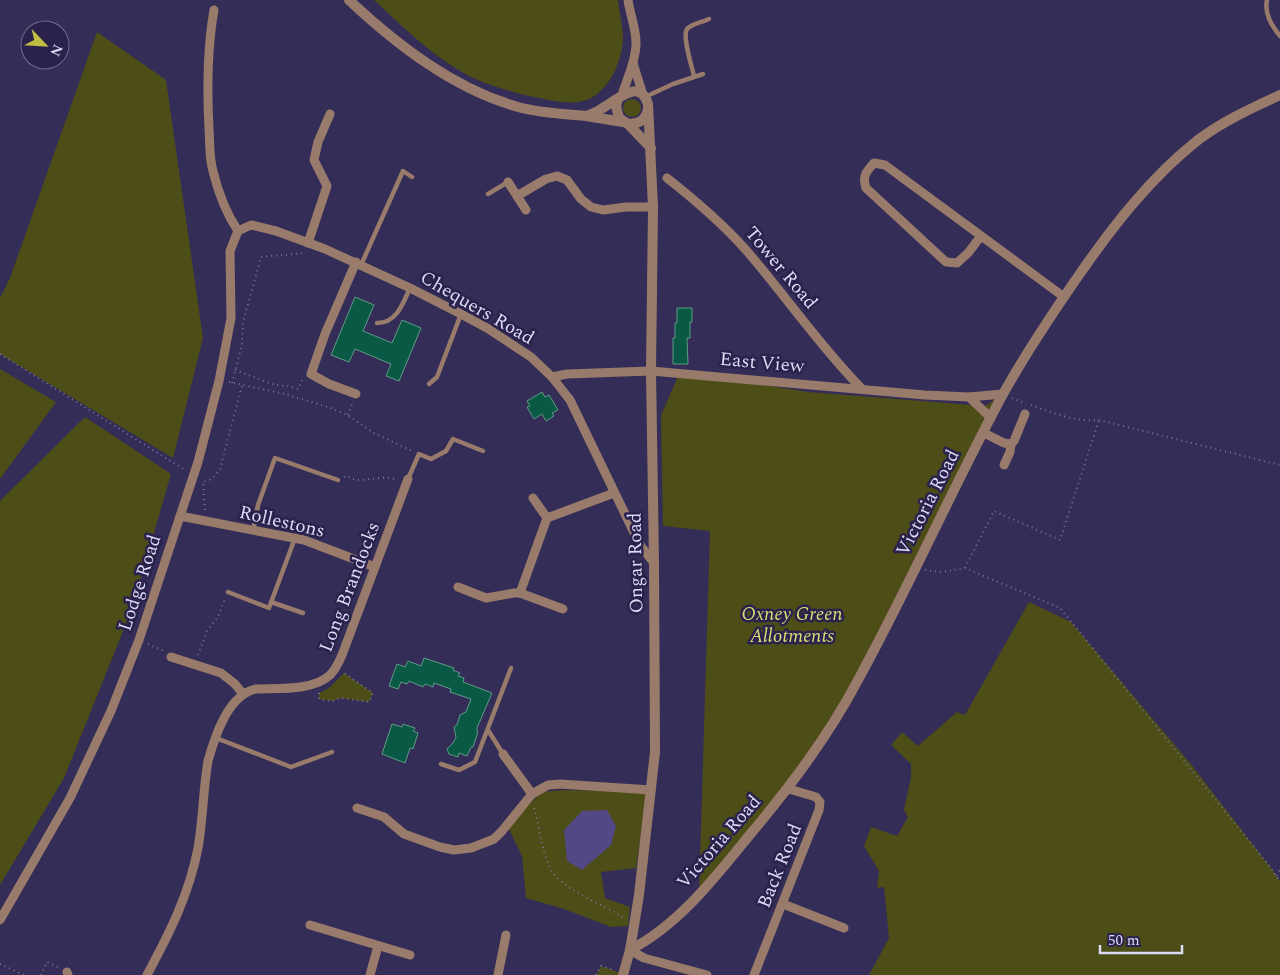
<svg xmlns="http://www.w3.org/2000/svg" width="1280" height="975" font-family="Spectral,serif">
<rect width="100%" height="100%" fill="#342d57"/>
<g fill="#4d4d17">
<path d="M 374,0 L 618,0 C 619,12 623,25 623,38 C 623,61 607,96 583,101 C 567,105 550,100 534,97 C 514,93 480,83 462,72 C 429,53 402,26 374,0 Z"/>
<polygon points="97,32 166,80 203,338 173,458 0,354 0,298 10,278"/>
<circle cx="632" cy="108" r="9"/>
<polygon points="0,369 56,402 0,479"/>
<polygon points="680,372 808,392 985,406 1003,394 828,730 699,893 710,531 663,526 661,415"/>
<polygon points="85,417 171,474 132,609 64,778 0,885 0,501"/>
<polygon points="1029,602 1071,622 1190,763 1277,876 1280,882 1280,975 869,975 889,938 884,887 877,888 879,871 864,846 871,827 897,836 908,817 904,810 911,777 911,764 891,745 902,732 918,746 957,712 965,715"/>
<polygon points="344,673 373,693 369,702 341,698 332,701 319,699 319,693 329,688"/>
<polygon points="563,790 648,792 636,868 601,872 605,898 630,907 628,926 611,927 564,909 526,898 522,856 507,825 542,792"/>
<polygon points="601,966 623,974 623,975 597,975"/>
</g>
<polygon fill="#534886" points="607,810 616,826 611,845 582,870 567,861 564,830 582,811"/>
<g fill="#0a5945" stroke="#5d9b85">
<polygon points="355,297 374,305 363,331 392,343 402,320 421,328 399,381 386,376 391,364 355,349 349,362 331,355"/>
<polygon points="677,308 692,308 692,322 690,322 690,338 687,338 688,364 673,364 673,338 675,338 675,323 677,323"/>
<polygon points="542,392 545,397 549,395 558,410 552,413 554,416 546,421 542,414 534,419 527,407 530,406 527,401"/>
<polygon points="424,658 454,668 453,670 460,673 458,676 464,678 463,682 492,693 477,728 477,732 478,732 473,747 471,747 467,756 459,753 458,757 449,754 447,749 453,743 456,737 454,727 457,725 460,715 466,712 471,699 450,692 451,689 434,683 433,687 425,684 423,687 409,681 407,684 401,682 398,689 389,686 397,664 405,667 408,661 421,666"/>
<polygon points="392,724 402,727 403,724 415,728 413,731 418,733 413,749 410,748 405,763 382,754"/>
</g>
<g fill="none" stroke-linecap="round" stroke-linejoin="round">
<g stroke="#797598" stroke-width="2" stroke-dasharray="1 4" stroke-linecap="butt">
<polyline points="0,354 185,470"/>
<polyline points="235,370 275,385 288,386 298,389 303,379"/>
<polyline points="229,382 285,394 328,407 348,415 372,432 412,451"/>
<polyline points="232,383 242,345 243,322 261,257 305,253"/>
<polyline points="1012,398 1026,404"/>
<path d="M 1031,405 C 1052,413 1076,422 1099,420 L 1280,465"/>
<polyline points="348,415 352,404"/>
<path d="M 344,477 L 346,476 C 350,477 354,480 358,480 C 371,480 386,475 398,480"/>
<polyline points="205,510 203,482 212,479 220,469 242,386"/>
<polyline points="965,568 994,511 1060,540 1099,420"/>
<polyline points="925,570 942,572 965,568 1060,608 1271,868 1280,882"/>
<polyline points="148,644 164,651"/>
<polyline points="198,655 207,631 218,617 225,599"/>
<polyline points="319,693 319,699 332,701 341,698 369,702 373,693 344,673"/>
<path d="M 534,808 C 540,828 541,849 550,868 C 561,890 603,904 624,918"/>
<polyline points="1277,876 1280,869"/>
<polyline points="0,964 24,975"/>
<polyline points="41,975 47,962 58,967"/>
<polyline points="596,975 601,966 614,970"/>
</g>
<g stroke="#997b6b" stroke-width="4.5">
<path d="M 1267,0 C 1264,14 1272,26 1280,36"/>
<path d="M 694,76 C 692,67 682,36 687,29 C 691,24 703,22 709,19"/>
<polyline points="645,97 673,84 703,74"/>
<polyline points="488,194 508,182"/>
<polyline points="361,265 403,171 412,177"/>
<path d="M 377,323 C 397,323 403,303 410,288"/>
<polyline points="429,384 437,377 461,314"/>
<polyline points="408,479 419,454 431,459 446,451 453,439 483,451"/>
<polyline points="253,531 258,505 275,458 338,480"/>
<polyline points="228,592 269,608 295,538"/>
<polyline points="271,602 303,613"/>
<polyline points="488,730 503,754"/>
<polyline points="216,738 291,767 332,752"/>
<polyline points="441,764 459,770 475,762 511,668"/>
</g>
<g stroke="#997b6b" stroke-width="9">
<path d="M 214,10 C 207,49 207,90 209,129 C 210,143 209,158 213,171 C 218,192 226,213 238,231"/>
<polyline points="633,63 643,95"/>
<path d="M 622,95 C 627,79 635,63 636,46 C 637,30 630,15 628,0"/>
<path d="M 667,178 C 695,200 722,223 746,250 C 785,295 819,345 861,388"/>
<polyline points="508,182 526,210"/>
<polyline points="517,196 546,179 557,176 567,180 581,199 591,207 603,210 626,207 653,207"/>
<polyline points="238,231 251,225 276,231 325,249 410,288 461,314 487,328 531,357 552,377 570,400 640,545 654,563"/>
<path d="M 981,236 L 968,253 L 957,263 L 946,262 L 866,188 C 862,176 866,172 874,163 L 885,165 L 1064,297"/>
<polyline points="308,243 327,186 314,160 318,142 330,114"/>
<polyline points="356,262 325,334 311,374 329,384 356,394"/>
<polyline points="552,377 567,374 651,371 925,395 969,397 1003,394"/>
<polyline points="969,397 991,418"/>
<polyline points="984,433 1004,443 1011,444 1014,441 1025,414"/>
<polyline points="1004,465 1010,452 1011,444"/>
<polyline points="533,498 547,518 520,593 563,609"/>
<polyline points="180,516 304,540 375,567"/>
<polyline points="547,518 614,493"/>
<polyline points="458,587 486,598 514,593 520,593"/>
<polyline points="171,657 221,673 235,684 243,694"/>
<polyline points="503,754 532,794 548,785 560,784 651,790"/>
<polyline points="357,808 384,817 404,834 440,847 454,850 471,848 494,839 502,831 532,794"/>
<polyline points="783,904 844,928"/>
<polyline points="0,920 70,798 111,711 139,640 198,462 219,381 231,318 230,251 238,231"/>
<polyline points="310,925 410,955"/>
<polyline points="630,950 644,958 707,975"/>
<polyline points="67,972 68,975"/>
<path d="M 147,975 C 169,934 189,895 198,848 C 203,820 203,790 208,761 C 215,736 228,695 256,689 C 278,688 313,691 330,675 C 335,670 339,662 342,655 L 408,479"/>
<polyline points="370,975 378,946"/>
<polyline points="498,975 506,935"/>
<polyline points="754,975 819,810 820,802 816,797 789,789"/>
</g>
<g stroke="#997b6b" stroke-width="10">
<path d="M 349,0 C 397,45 454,89 518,107 C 540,113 563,114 586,116 C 598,118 611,120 623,122"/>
<polyline points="618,99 616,106 619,118 628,124 651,148"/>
<path d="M 587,116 C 595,113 602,109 609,104 C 622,96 640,80 648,104 L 653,207 L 651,371 L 654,563 L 655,752 L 639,895 L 630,950 L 623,975"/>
<path d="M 628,124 C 639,124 646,120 648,109"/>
<path d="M 630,950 C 678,925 714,879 748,837 C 789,788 828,737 858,680 C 909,587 952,489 1002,396 C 1025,354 1052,314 1079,275 C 1113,226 1151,177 1198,140 C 1223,121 1252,108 1280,95"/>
</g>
</g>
<g text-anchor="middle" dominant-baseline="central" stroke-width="5" stroke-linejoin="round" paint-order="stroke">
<g font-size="19" fill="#dcdaf4" stroke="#2a224c">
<text transform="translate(781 268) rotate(50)">Tower Road</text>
<text transform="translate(477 308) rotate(30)">Chequers Road</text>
<text transform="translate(762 363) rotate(5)">East View</text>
<text transform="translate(928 503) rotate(-63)">Victoria Road</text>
<text transform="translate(282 522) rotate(13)">Rollestons</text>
<text transform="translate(636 563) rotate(-91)">Ongar Road</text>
<text transform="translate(140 583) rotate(-72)">Lodge Road</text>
<text transform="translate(350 587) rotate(-69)">Long Brandocks</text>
<text transform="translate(719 842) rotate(-49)">Victoria Road</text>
<text transform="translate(780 866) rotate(-68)">Back Road</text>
</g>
<g font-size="19" font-style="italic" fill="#ddde75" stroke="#2a224c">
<text x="792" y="614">Oxney Green<tspan x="792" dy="22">Allotments</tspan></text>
</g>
</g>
<g transform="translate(45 45) rotate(115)"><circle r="24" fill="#2a224c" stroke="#716c8f"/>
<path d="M0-4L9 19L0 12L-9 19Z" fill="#bebf42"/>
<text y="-8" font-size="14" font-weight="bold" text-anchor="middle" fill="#dcdaf4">N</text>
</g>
<path d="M1100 945v8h82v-8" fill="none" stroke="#dcdaf4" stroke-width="2.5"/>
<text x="1108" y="945" font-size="15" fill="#dcdaf4" stroke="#2a224c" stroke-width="4" paint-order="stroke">50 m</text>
</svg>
